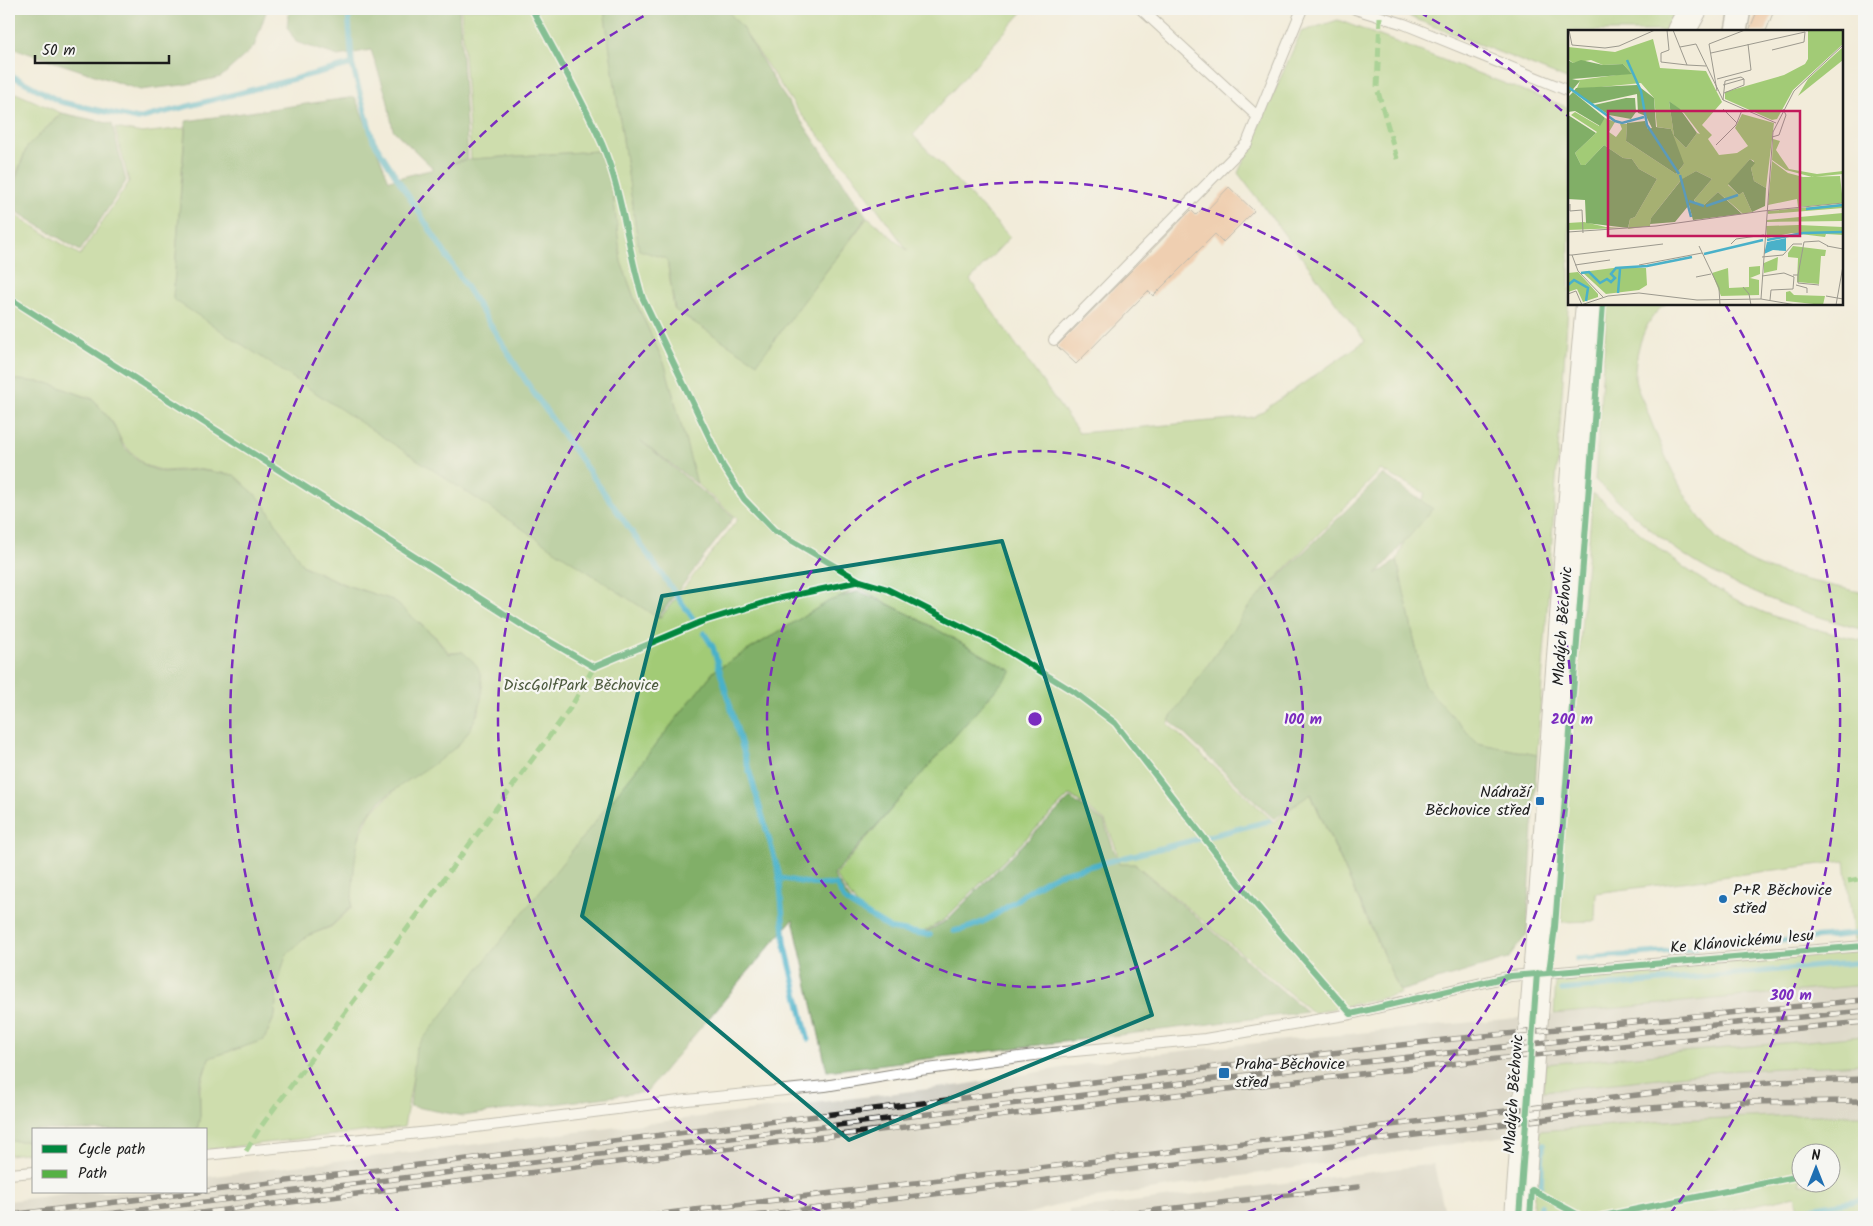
<svg xmlns="http://www.w3.org/2000/svg" width="1873" height="1226" font-family="Kalam,sans-serif">
<rect width="100%" height="100%" fill="#f6f6f2"/>
<filter id="ink" filterUnits="userSpaceOnUse"><feTurbulence type="fractalNoise" baseFrequency=".02" numOctaves="2"/><feDisplacementMap in="SourceGraphic" scale="10" xChannelSelector="R" yChannelSelector="G"/><feConvolveMatrix kernelMatrix="1 2 1 2 8 2 1 2 1" color-interpolation-filters="sRGB"/></filter>
<filter id="wash" filterUnits="userSpaceOnUse"><feTurbulence type="fractalNoise" baseFrequency=".0096" numOctaves="4" result="noise"/><feDisplacementMap in="SourceGraphic" scale="20" xChannelSelector="R" yChannelSelector="G"/><feGaussianBlur stdDeviation="1.12" result="paint"/><feColorMatrix in="noise" values="0 0 0 0 0 0 0 0 0 0 0 0 0 0 0 0 0 1.4 0 .05"/><feComposite in="paint" operator="in"/></filter>
<g filter="url(#wash)">
<rect width="100%" height="100%" fill="#f2ecda"/>
<g fill="#c7c4b8">
<polygon points="1864,985 1864,1036 1545,1064 1543,1090 1721,1071 1864,1064 1864,1115 1739,1117 1539,1131 1070,1202 1016,1217 9,1217 9,1201 77,1192 206,1192 206,1177 962,1085 1126,1057 1275,1041"/>
<polygon points="1434,1164 1446,1217 1069,1217 1069,1210"/>
</g>
<g fill="#a2cb76" stroke="#5f7449" fill-rule="evenodd">
<polygon points="461,9 604,9 639,249 667,259 674,309 757,362 868,217 908,251 858,182 799,112 741,27 725,9 1025,9 913,135 1010,237 970,280 1079,433 1254,417 1365,341 1238,173 1301,32 1338,20 1569,108 1569,293 1537,755 1477,743 1424,685 1397,560 1425,493 1381,470 1252,603 1168,724 1274,822 1310,793 1401,994 1313,1013 1135,864 1119,866 1116,848 1105,821 1070,795 944,920 920,934 892,928 861,911 835,875 1010,670 857,587 714,675 418,1048 404,1127 206,1150 206,1130 197,1130 200,1116 200,1087 209,1058 264,1040 275,1016 277,985 286,955 307,936 331,927 351,908 356,845 370,813 405,781 459,744 479,712 482,686 477,667 463,652 449,653 437,638 392,600 344,584 302,565 261,500 234,475 197,469 163,471 145,465 123,444 113,423 93,399 48,383 9,379 9,211 80,255 129,182 115,128 142,133 185,128 173,297 660,618 738,519 697,484 665,365 636,302 621,262 611,177 598,151 471,159"/>
<polygon points="1390,9 1682,9 1671,31 1569,31 1569,80"/>
<polygon points="9,90 61,113 26,149 9,193"/>
<path d="M 1607,304 L 1666,304 C 1644,318 1634,355 1635,379 C 1636,388 1642,399 1646,408 C 1663,453 1690,521 1731,550 C 1768,576 1820,582 1864,593 L 1864,630 C 1805,614 1748,594 1695,562 C 1658,539 1627,509 1595,480 Z"/>
<path d="M 1593,493 C 1642,535 1692,580 1751,607 C 1787,623 1826,632 1864,641 L 1864,940 L 1854,941 L 1845,861 L 1596,893 L 1595,921 L 1561,922 L 1561,857 Z"/>
<polygon points="1864,950 1864,985 1554,1014 1556,977"/>
<polygon points="1864,1036 1864,1064 1721,1071 1543,1091 1545,1064"/>
<path d="M 1799,1115 L 1864,1115 L 1864,1217 L 1802,1217 L 1795,1196 L 1698,1217 L 1532,1217 L 1539,1131 L 1678,1120 ZM 1800,1154 L 1830,1154 L 1830,1184 L 1800,1184 Z"/>
<polygon points="9,1141 34,1141 34,1152 9,1155"/>
</g>
<g fill="#81af67" stroke="#4e6642">
<polygon points="9,9 267,9 254,47 221,77 183,85 140,90 9,47"/>
<polygon points="289,9 459,9 468,158 450,164 471,159 598,151 611,176 621,262 636,303 665,365 697,484 641,441 734,517 658,618 173,299 186,121 355,97 389,180 434,169 393,130 387,98 371,50 338,56 296,42 287,27"/>
<polygon points="604,9 726,9 741,26 780,90 867,217 757,363 675,310 667,259 639,250"/>
<polygon points="62,113 112,124 126,181 80,251 9,207 9,199 27,147"/>
<path d="M 9,379 L 48,383 L 94,400 L 113,424 L 123,446 L 145,466 L 162,472 L 198,470 L 234,475 L 262,501 L 303,566 L 345,585 L 393,600 L 436,638 L 449,654 L 463,652 C 467,657 474,661 477,666 C 490,690 476,725 459,744 C 435,768 395,783 371,811 C 353,832 354,881 351,907 L 331,926 L 307,936 L 286,955 L 277,985 L 275,1015 L 264,1040 L 209,1058 L 199,1086 L 200,1116 L 197,1130 L 34,1130 L 34,1141 L 9,1141 Z"/>
<polygon points="1383,474 1433,509 1376,575 1397,560 1424,685 1477,743 1537,755 1527,934 1508,959 1400,991 1311,794 1274,819 1169,720 1250,605"/>
<polygon points="859,591 909,614 1012,671 833,875 858,911 890,929 922,934 946,921 1070,798 1104,822 1119,864 1134,864 1307,1012 827,1071 793,919 646,1092 462,1116 410,1106 416,1048 714,671 829,601"/>
</g>
<g fill="none" stroke-linecap="round" stroke-linejoin="round">
<g stroke="#4ab1c9" stroke-width="5.5">
<polyline points="348,9 352,64 373,140 533,392 694,620"/>
<polyline points="9,74 61,102 138,119 352,64"/>
<polyline points="704,633 713,647 779,873 785,944 808,1039"/>
<polyline points="779,878 813,884 836,885 845,901 891,929 930,935"/>
<path d="M 954,931 C 998,924 1020,890 1059,874 L 1269,821"/>
<polyline points="1748,944 1864,933"/>
<polyline points="1577,959 1696,949"/>
<polyline points="1562,990 1864,962"/>
<polyline points="1541,1185 1543,1144"/>
<polyline points="1539,1217 1540,1205"/>
<polyline points="1757,1217 1864,1199"/>
</g>
</g>
<g id="blocks">
<g fill="#ecab7e">
<polygon points="1758,9 1773,13 1766,31 1749,31"/>
<polygon points="1229,187 1254,211 1223,242 1215,234 1153,296 1148,291 1076,364 1057,346 1191,210 1196,215 1203,208 1206,211"/>
</g>
</g>
</g>
<g filter="url(#ink)">
<use href="#blocks" fill-opacity="0" stroke="#87847b" stroke-width="1"/>
<g fill="none" stroke-linecap="round" stroke-linejoin="round">
<defs>
<g id="lane">
<polyline points="1141,9 1258,117"/>
<polyline points="1355,9 1404,24 1569,91"/>
<polyline points="1054,340 1247,143 1302,9"/>
<polyline points="206,1155 468,1128 687,1100 825,1086 920,1070 1042,1054 1205,1039 1351,1014 1511,976 1864,946"/>
<polyline points="9,1174 34,1172"/>
</g>
<polyline id="street" points="1736,31 1740,9"/>
<g id="secondary">
<polyline points="1681,31 1693,9"/>
<polyline points="1519,1217 1575,470 1590,304"/>
</g>
</defs>
<use href="#lane" stroke="#87847b" stroke-width="12"/>
<use href="#street" stroke="#87847b" stroke-width="24"/>
<use href="#secondary" stroke="#87847b" stroke-width="30"/>
<use href="#lane" stroke="#fff" stroke-width="10"/>
<use href="#street" stroke="#fff" stroke-width="21"/>
<use href="#secondary" stroke="#fff" stroke-width="28"/>
<defs>
<g id="rail">
<polyline points="206,1191 1280,1059 1453,1039 1864,1000"/>
<polyline points="9,1215 199,1192"/>
<polyline points="82,1217 1281,1071 1651,1031 1864,1011"/>
<path d="M 167,1217 C 732,1149 1297,1075 1864,1022"/>
<polyline points="636,1217 1662,1092 1780,1082 1864,1079"/>
<polyline points="745,1217 1620,1110 1739,1102 1864,1101"/>
<polyline points="1097,1217 1358,1187"/>
</g>
</defs>
<use href="#rail" stroke="#1c1c1c" stroke-width="5.5"/>
<use href="#rail" stroke="#f6f6f2" stroke-width="4" stroke-dasharray="11" stroke-linecap="butt"/>
<g stroke="#55b145" stroke-width="5" stroke-dasharray="10 5" stroke-linecap="butt">
<polyline points="1380,17 1377,88 1398,162"/>
<polyline points="1848,881 1864,878"/>
<polyline points="246,1151 259,1129 571,707 594,667"/>
</g>
<defs>
<g id="cycleway">
<path d="M 532,9 C 555,53 582,98 602,144 C 623,193 627,248 643,299 L 723,466 L 744,499 L 774,530 L 860,581"/>
<polyline points="9,298 528,629 594,667 701,622 776,599 860,581 887,589 995,643 1074,692 1115,723 1252,900 1351,1014 1511,976 1864,946"/>
<polyline points="1549,972 1555,927 1603,304"/>
<polyline points="1519,1217 1537,973"/>
<polyline points="1530,1217 1532,1190 1582,1217"/>
<polyline points="1598,1217 1800,1176"/>
</g>
</defs>
<use href="#cycleway" stroke="#f6f6f2" stroke-width="9"/>
<use href="#cycleway" stroke="#00873e" stroke-width="6"/>
</g>
</g>
<path d="M0 0H1873V1226H0ZM 1002,541 L 1152,1015 L 849,1140 L 582,916 L 662,596 Z" fill="#f2ecda" fill-opacity=".55" fill-rule="evenodd"/>
<path fill="none" stroke="#0f766e" stroke-width="4" stroke-linejoin="round" d="M 1002,541 L 1152,1015 L 849,1140 L 582,916 L 662,596 Z"/>
<g fill="none" stroke="#7b2cbf" stroke-width="2.5" stroke-dasharray="9 6">
<circle cx="1035" cy="719" r="268"/>
<path d="M834 1217A537 537 0 1 1 1236 1217"/>
<path d="M401 1215A805 805 0 0 1 651 12M1419 12A805 805 0 0 1 1568 116M1725 304A805 805 0 0 1 1669 1215"/>
</g>
<g fill="#1f6fb2" stroke="#f6f6f2" stroke-width="2">
<rect x="1535" y="796" width="10" height="10" rx="2.5"/>
<circle cx="1723" cy="899" r="5"/>
<rect x="1218" y="1067" width="12" height="12" rx="2.5"/>
</g>
<g text-anchor="middle" dominant-baseline="central" stroke-width="4.5" stroke-linejoin="round" paint-order="stroke">
<g font-size="16" fill="#1c1c1c" stroke="#f6f6f2">
<text transform="translate(1563 626) rotate(-86)">Mladých Běchovic</text>
<text transform="translate(1742 942) rotate(-5)">Ke Klánovickému lesu</text>
<text transform="translate(1514 1094) rotate(-86)">Mladých Běchovic</text>
</g>
<g font-size="16" fill="#4b593c" stroke="#f6f6f2">
<text x="581" y="685">DiscGolfPark Běchovice</text>
</g>
<g font-size="16" fill="#1c1c1c" stroke="#f6f6f2" text-anchor="start">
<text x="1530" y="792" text-anchor="end">Nádraží<tspan x="1530" dy="18">Běchovice střed</tspan></text>
<text x="1733" y="890">P+R Běchovice<tspan x="1733" dy="18">střed</tspan></text>
<text x="1235" y="1064">Praha-Běchovice<tspan x="1235" dy="18">střed</tspan></text>
</g>
</g>
<g transform="translate(1568 30)">
<rect width="275" height="275" fill="#f2ecda"/>
<path d="M 240,0 L 275,0 L 275,14 L 225,60 L 209,89 L 204,90 L 157,69 L 157,62 L 216,45 L 237,34 L 240,29 ZM 85,9 L 92,38 L 138,41 L 154,72 L 134,95 L 144,105 L 140,109 L 151,125 L 169,123 L 180,116 L 167,98 L 174,84 L 206,93 L 198,158 L 186,151 L 183,138 L 186,131 L 182,129 L 160,155 L 171,165 L 175,162 L 184,182 L 175,184 L 150,162 L 135,176 L 129,174 L 126,170 L 144,149 L 128,141 L 113,150 L 83,188 L 82,196 L 60,199 L 62,189 L 67,187 L 89,149 L 71,139 L 64,129 L 55,128 L 36,115 L 17,135 L 13,135 L 7,123 L 29,102 L 3,85 L 7,82 L 31,96 L 37,88 L 47,92 L 41,102 L 48,107 L 54,99 L 52,94 L 59,94 L 58,111 L 108,144 L 116,134 L 112,130 L 103,99 L 89,97 L 86,68 L 73,53 L 13,59 L 9,58 L 12,51 L 4,51 L 63,43 L 55,34 L 35,35 L 23,30 L 5,33 L 0,29 L 0,17 L 47,22 ZM 101,71 L 116,83 L 132,104 L 129,103 L 118,118 L 106,106 ZM 275,17 L 275,30 L 230,66 L 240,49 ZM 205,109 L 212,111 L 208,120 L 221,139 L 249,144 L 275,141 L 275,144 L 244,147 L 218,140 L 204,130 ZM 204,131 L 220,143 L 235,147 L 272,146 L 275,173 L 230,177 L 229,169 L 200,175 ZM 275,174 L 275,178 L 200,184 L 200,181 ZM 275,183 L 275,191 L 198,192 L 199,190 ZM 16,192 L 38,197 L 53,198 L 0,200 L 0,193 ZM 230,195 L 275,197 L 275,205 L 258,204 L 257,207 L 224,203 L 199,208 L 198,196 ZM 225,216 L 258,220 L 257,226 L 253,226 L 251,254 L 229,252 L 230,228 L 220,227 L 220,223 ZM 210,227 L 209,240 L 196,243 L 196,233 ZM 192,236 L 192,244 L 182,248 L 191,250 L 191,265 L 153,266 L 144,243 L 160,238 L 161,258 L 181,257 L 181,237 ZM 53,237 L 78,238 L 79,255 L 71,260 L 38,264 L 14,242 ZM 10,242 L 30,264 L 30,267 L 15,272 L 9,259 L 0,262 L 0,243 ZM 222,261 L 226,265 L 257,266 L 255,275 L 218,271 L 218,262 Z" fill="#a2cb76" fill-rule="evenodd"/>
<path d="M 0,30 L 5,33 L 13,30 L 35,35 L 55,34 L 64,44 L 4,49 L 12,51 L 0,65 ZM 69,55 L 86,68 L 88,97 L 103,99 L 116,134 L 108,144 L 58,111 L 59,93 L 77,91 L 80,99 L 84,98 L 78,86 L 70,83 L 69,64 L 23,74 L 6,61 L 8,58 ZM 5,62 L 37,88 L 32,96 L 7,81 L 0,82 L 0,67 ZM 58,68 L 67,68 L 68,82 L 63,89 L 41,85 L 26,75 ZM 101,71 L 112,79 L 129,103 L 118,118 L 106,106 ZM 0,85 L 28,103 L 7,123 L 13,135 L 17,135 L 36,115 L 55,128 L 64,129 L 71,139 L 89,149 L 67,187 L 62,189 L 60,198 L 18,193 L 17,170 L 0,169 ZM 182,129 L 187,133 L 183,138 L 186,151 L 198,158 L 197,176 L 184,182 L 175,162 L 171,165 L 160,154 ZM 128,141 L 144,149 L 126,170 L 128,174 L 135,176 L 150,162 L 174,184 L 125,190 L 121,175 L 107,192 L 82,194 L 83,188 L 114,149 Z" fill="#81af67"/>
<path d="M 218,208 L 218,221 L 205,220 L 196,224 L 199,212 Z" fill="#4ab1c9"/>
<path fill="none" stroke="#4ab1c9" stroke-width="2.5" d="M 59,30 L 73,61 L 79,95 L 111,144M 0,57 L 47,91 L 54,93 L 76,87M 112,145 L 123,187M 121,171 L 136,176M 138,176 L 170,165M 238,179 L 275,175M 199,210 L 235,203 L 275,202M 136,224 L 195,210M 13,243 L 21,242 L 32,253 L 39,249 L 43,252 L 47,248 L 43,244 L 48,238 L 79,236 L 124,227M 0,255 L 6,250 L 20,258 L 18,271M 50,263 L 52,239"/>
<path fill="none" stroke="#9c998e" stroke-width="1" d="M 1,0 L 4,15 L 37,18 L 51,16 L 87,0M 99,0 L 101,20 L 93,23 L 93,32 L 119,35M 105,0 L 119,35 L 138,36M 112,17 L 128,14 L 155,70 L 208,93M 143,23 L 237,2 L 236,12 L 204,20M 149,49 L 183,40 L 180,14M 155,55 L 176,49M 149,61 L 141,14 L 177,0M 156,63 L 176,55 L 176,49M 155,70 L 157,51 L 173,47 L 176,49M 155,79 L 169,93M 204,107 L 211,105 L 218,85 L 215,79M 148,115 L 168,95 L 174,80M 2,174 L 2,181 L 14,180 L 15,203M 0,202 L 88,196 L 195,181 L 275,173M 163,214 L 168,209 L 196,205M 131,216 L 151,258 L 152,275M 259,216 L 275,219M 0,225 L 4,225 L 10,241 L 35,267M 4,225 L 95,214M 194,227 L 215,225 L 225,214 L 234,214M 7,235 L 42,230M 71,235 L 134,223M 225,245 L 230,245 L 236,212 L 251,211 L 260,216M 230,245 L 230,253 L 251,255M 194,246 L 216,243 L 226,247 L 225,259 L 203,260 L 202,270M 128,247 L 143,244M 228,255 L 239,258 L 239,263M 175,257 L 181,264 L 183,275M 0,264 L 8,261 L 14,275M 258,266 L 275,269M 193,269 L 205,102 L 226,61 L 275,15M 13,275 L 40,266 L 71,263 L 129,270 L 193,269 L 228,275M 268,275 L 275,236"/>
<path fill="#c2185b" fill-opacity="0.15" stroke="#c2185b" stroke-width="2.5" d="M 40,81 L 232,81 L 232,206 L 40,206 Z"/>
<rect width="275" height="275" fill="none" stroke="#1c1c1c" stroke-width="2.5"/>
</g>
<circle cx="1035" cy="719" r="8" fill="#7b2cbf" stroke="#f6f6f2" stroke-width="2.5"/>
<g font-size="15" text-anchor="middle" font-weight="bold" fill="#7b2cbf" stroke="#f6f6f2" stroke-width="4.5" stroke-linejoin="round" paint-order="stroke">
<text x="1303" y="724">100 m</text>
<text x="1572" y="724">200 m</text>
<text x="1791" y="1000">300 m</text>
</g>
<rect width="1873" height="1226" fill="none" stroke="#f6f6f2" stroke-width="30"/>
<rect x="32" y="1128" width="175" height="65" fill="#f6f6f2" stroke="#9f9f9c"/>
<rect x="42" y="1145" width="25" height="8" fill="#00873e" stroke="#9f9f9c"/>
<text x="78" y="1154" font-size="15" fill="#1c1c1c">Cycle path</text>
<rect x="42" y="1170" width="25" height="8" fill="#55b145" stroke="#9f9f9c"/>
<text x="78" y="1178" font-size="15" fill="#1c1c1c">Path</text>
<g transform="translate(1816 1168)"><circle r="24" fill="#f6f6f2" stroke="#9f9f9c"/>
<path d="M0-4L9 19L0 12L-9 19Z" fill="#1f6fb2"/>
<text y="-8" font-size="14" font-weight="bold" text-anchor="middle" fill="#1c1c1c">N</text>
</g>
<path d="M35 55v8h134v-8" fill="none" stroke="#1c1c1c" stroke-width="2.5"/>
<text x="42" y="55" font-size="15" fill="#1c1c1c" stroke="#f6f6f2" stroke-width="4" paint-order="stroke">50 m</text>
</svg>
